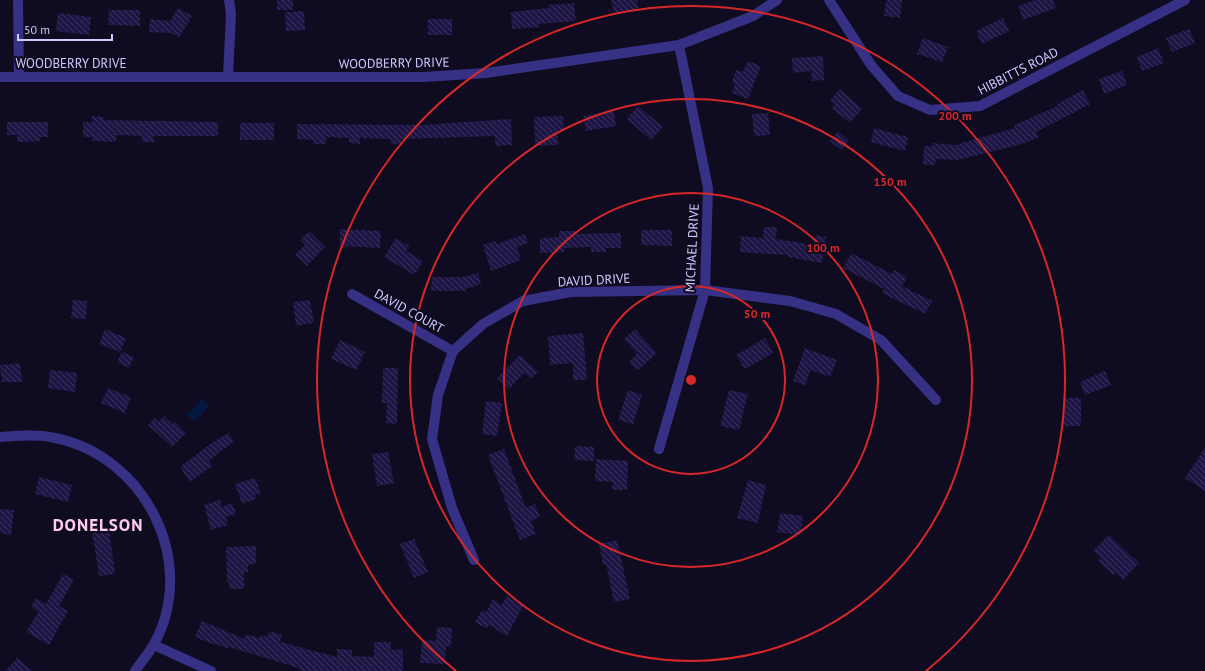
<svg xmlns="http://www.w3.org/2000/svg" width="1205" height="671" font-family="'PT Sans',sans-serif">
<defs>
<pattern id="building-back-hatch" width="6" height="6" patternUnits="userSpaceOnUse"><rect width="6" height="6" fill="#1f1544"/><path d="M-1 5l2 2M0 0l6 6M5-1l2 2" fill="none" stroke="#3f3660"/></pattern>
</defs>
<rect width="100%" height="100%" fill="#0f0b21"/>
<polygon fill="#041940" points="202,399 209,406 194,422 187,415"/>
<g fill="url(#building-back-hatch)">
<rect x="277" y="0" width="16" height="10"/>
<polygon points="611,0 637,0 639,8 614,13"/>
<polygon points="886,0 902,0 900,18 884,16"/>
<polygon points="1035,0 1053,0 1056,8 1023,20 1018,6"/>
<polygon points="574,3 576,21 539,24 539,27 512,29 511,12 548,8 548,5"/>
<polygon points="178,8 192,16 179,38 171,33 149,32 150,19 170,21"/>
<polygon points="109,10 140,10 140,26 108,25"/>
<polygon points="304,11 305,30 286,31 285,12"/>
<polygon points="58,13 91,17 89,35 56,31"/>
<polygon points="1003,18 1009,31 982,44 976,31"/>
<rect x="428" y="19" width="24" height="16"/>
<polygon points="1189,29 1195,43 1172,52 1166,38"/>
<polygon points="923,38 948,47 942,62 917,54"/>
<polygon points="1158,48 1164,63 1142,71 1137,57"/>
<polygon points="823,56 824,80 812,81 811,71 793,73 792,58"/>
<polygon points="748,61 761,66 748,99 732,93 735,84 732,82 736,70 743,72"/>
<polygon points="1122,71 1127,85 1104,94 1099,79"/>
<polygon points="840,89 862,109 850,123 832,108 835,104 830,100"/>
<polygon points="1083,90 1090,104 1036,132 1039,137 1022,144 958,160 936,159 935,165 923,164 924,146 932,146 932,143 955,145 1015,128 1014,125 1058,106 1057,104"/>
<polygon points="638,106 663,127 651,140 627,119"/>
<polygon points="614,111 616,126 586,131 584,116"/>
<polygon points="768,113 770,135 754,136 752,114"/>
<polygon points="92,116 104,117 103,120 218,122 218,136 154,136 154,142 142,142 142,136 116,135 116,142 92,141 92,137 83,137 83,122 92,122"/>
<polygon points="563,116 564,130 557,130 558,145 535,146 534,117"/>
<polygon points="511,119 512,145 495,146 495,136 401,139 401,144 391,144 391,139 360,138 360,144 349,143 349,138 326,137 326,144 313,144 313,140 297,139 297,124 422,125"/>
<polygon points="7,122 48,122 48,137 40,137 40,141 17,142 17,135 7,135"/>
<rect x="240" y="123" width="34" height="17"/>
<polygon points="874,128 908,137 905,151 871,142"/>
<polygon points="838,131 849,141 841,150 830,141"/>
<polygon points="764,227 777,227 776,239 814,245 816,235 826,237 822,263 788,257 788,255 740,252 741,236 763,238"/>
<polygon points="340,229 381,231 380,248 340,246"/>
<polygon points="641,230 672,230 672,246 641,245"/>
<polygon points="309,231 325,247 307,266 295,255 305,245 300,240"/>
<polygon points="559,231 577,231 577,234 621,233 621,248 606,248 606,252 591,252 591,247 564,248 564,252 540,253 540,238 559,237"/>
<polygon points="525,234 528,243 517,247 521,260 491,271 483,245 496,241 497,244"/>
<polygon points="396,238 409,246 406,251 423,261 414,275 384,257"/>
<polygon points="851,253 892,274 894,270 907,277 902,286 932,301 925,314 882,293 884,289 843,268"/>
<polygon points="478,273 481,284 466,289 466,291 431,291 432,277 464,277"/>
<polygon points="73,300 87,301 86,319 71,318"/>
<polygon points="310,300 314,323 296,326 293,302"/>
<polygon points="105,329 126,338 120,352 99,344"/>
<polygon points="635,329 657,353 637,371 629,362 637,354 624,339"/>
<polygon points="583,333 587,380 573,380 573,363 550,365 548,336"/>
<polygon points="765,338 773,353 745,369 736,355"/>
<polygon points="340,340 365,352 356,370 331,359"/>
<polygon points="805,348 837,360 830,377 811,370 805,385 793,381"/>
<polygon points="122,352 134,357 129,368 117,362"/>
<polygon points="520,355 538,372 531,379 524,373 509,389 497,378"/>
<polygon points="20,363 22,382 2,382 0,365"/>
<polygon points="383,368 398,368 397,424 386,423 387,403 382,403"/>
<polygon points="50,370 77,373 75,392 48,388"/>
<polygon points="1105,371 1111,385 1085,395 1080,382"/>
<polygon points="108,388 131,397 125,413 101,403"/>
<polygon points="628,390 642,395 633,424 618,420"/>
<polygon points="729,390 748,394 739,430 720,426"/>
<rect x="1063" y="398" width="18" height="28"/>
<polygon points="486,401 502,403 497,436 482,434"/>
<polygon points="164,416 172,424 175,422 186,433 172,447 148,425 155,418 158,422"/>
<polygon points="229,433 234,441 209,461 212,466 190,482 180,467 213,442"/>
<polygon points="575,446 594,447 594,461 574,460"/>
<polygon points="1205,448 1205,491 1185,478"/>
<polygon points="504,449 526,508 535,504 540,517 531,521 536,534 520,540 488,455"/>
<polygon points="388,452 394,483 377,486 372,454"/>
<polygon points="596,459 628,461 627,490 612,490 613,482 595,481"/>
<polygon points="39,477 72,485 68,502 35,494"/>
<polygon points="255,478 261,493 255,495 256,499 242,504 235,484"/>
<polygon points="748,480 766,485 758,523 737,518"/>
<polygon points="220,500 222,507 232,503 236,514 226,517 228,525 211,530 204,505"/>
<polygon points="0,509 14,510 11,535 0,533"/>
<polygon points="780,513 803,516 800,535 777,532"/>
<polygon points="109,528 115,574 99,576 92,530"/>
<polygon points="1109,535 1139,563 1123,580 1116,573 1113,575 1098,561 1101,558 1093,551"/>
<polygon points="414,539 428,572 414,578 400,544"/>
<polygon points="617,540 630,599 614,602 606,564 603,564 599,544"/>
<polygon points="256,546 256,564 248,565 248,572 244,572 244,589 229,589 229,582 227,582 226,547"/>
<polygon points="63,574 74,580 59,606 68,611 49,645 26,632 38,612 31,607 36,598 46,604"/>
<polygon points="507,596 523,606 507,636 489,625 487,629 475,622 482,610 486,612 493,599 502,605"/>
<polygon points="202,621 244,639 246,634 259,638 260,635 267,637 269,631 282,635 280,642 337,657 337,649 352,650 352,656 374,657 374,642 391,642 391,650 403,649 403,671 299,671 300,669 286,664 229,647 228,649 216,644 215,645 195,637"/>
<polygon points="437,627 452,628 451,647 446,646 445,664 420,663 422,640 436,641"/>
<polygon points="17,658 33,671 6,671"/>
</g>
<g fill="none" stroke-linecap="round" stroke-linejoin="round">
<g stroke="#363185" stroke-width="10">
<polyline points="18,0 19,77"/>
<polyline points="829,0 871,65 898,96 930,110 980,106 1185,0"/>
<polyline points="228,76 231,14 229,0"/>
<polyline points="0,77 424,77 486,73 679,45 753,16 777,0"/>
<polyline points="352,294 453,351"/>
<path d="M 0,437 C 18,436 37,434 55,438 C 145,456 199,562 154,644 C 149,653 141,662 135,671"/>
<polyline points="659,449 705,290 708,188 679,45"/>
<polyline points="474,560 452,508 432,439 438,395 453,351 483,324 523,301 571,292 705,290 790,301 836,314 881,340 936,400"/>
<polyline points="154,645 211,671"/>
</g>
</g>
<g fill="none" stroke="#d62828" stroke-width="2">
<circle cx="691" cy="380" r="94"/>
<circle cx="691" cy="380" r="187"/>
<circle cx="691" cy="380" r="281"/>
<path d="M456 671A374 374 0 1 1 926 671"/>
</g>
<g text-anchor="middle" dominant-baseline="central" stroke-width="4" stroke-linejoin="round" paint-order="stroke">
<g font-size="13" fill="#d2cbff" stroke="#0f0b21">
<text x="71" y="63">WOODBERRY DRIVE</text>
<text transform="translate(394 63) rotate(-1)">WOODBERRY DRIVE</text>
<text transform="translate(1018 71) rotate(-27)">HIBBITTS ROAD</text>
<text transform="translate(692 248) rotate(-87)">MICHAEL DRIVE</text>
<text transform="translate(594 280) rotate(-3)">DAVID DRIVE</text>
<text transform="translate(409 311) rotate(29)">DAVID COURT</text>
</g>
<g font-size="17" font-weight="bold" letter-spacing="1" fill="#ffcdeb" stroke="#0f0b21">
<text x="98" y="525">DONELSON</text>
</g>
</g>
<circle cx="691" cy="380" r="6" fill="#d62828" stroke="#0f0b21" stroke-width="2"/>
<g font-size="12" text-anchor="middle" font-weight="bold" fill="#d62828" stroke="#0f0b21" stroke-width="4" stroke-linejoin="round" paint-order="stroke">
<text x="955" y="120">200 m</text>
<text x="890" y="186">150 m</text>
<text x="823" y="252">100 m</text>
<text x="757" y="318">50 m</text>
</g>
<path d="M18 34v6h94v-6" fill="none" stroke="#d2cbff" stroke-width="2"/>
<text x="24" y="34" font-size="12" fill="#d2cbff" stroke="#0f0b21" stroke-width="3" paint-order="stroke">50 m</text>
</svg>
